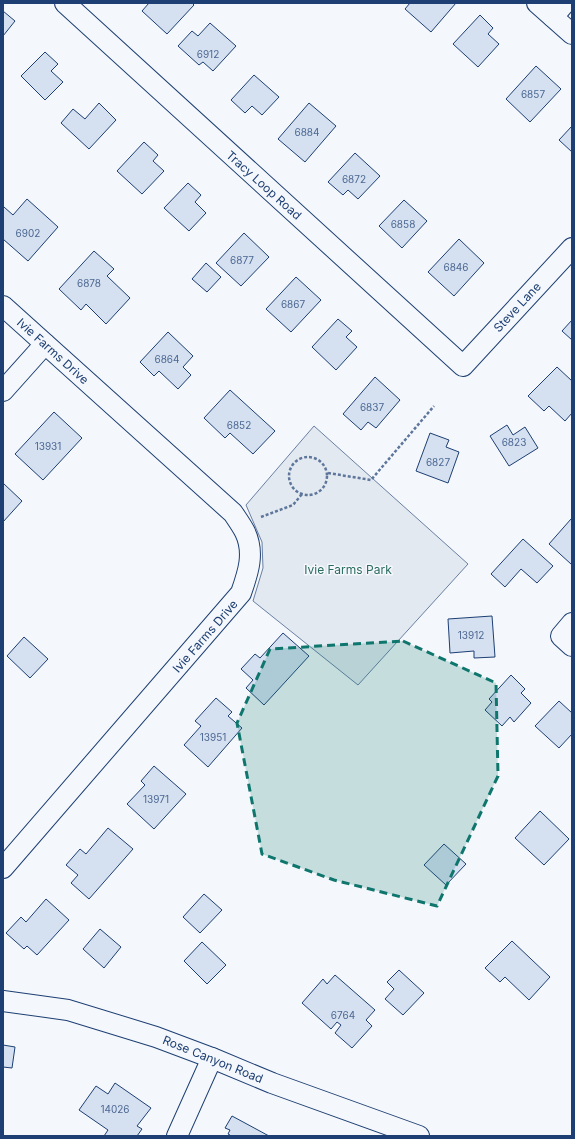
<svg xmlns="http://www.w3.org/2000/svg" width="575" height="1139" font-family="Inter,sans-serif">
<rect width="100%" height="100%" fill="#f4f7fb"/>
<polygon fill="#e3e9f0" stroke="#687fa3" points="314,426 468,564 358,685 253,601 263,568 262,542 246,505"/>
<g fill="#d5e0f0" stroke="#1d3f73">
<polygon points="149,3 192,3 194,5 167,34 142,11"/>
<polygon points="410,3 456,3 431,32 405,9"/>
<polygon points="3,11 15,21 3,36"/>
<polygon points="480,15 493,28 488,34 499,44 478,67 453,44"/>
<polygon points="210,23 236,46 213,71 203,62 199,65 178,46 192,31 198,36"/>
<polygon points="45,52 58,64 51,71 63,82 45,100 21,76"/>
<polygon points="536,66 561,89 530,122 506,99"/>
<polygon points="254,75 279,97 262,115 252,106 245,113 231,100"/>
<polygon points="99,103 116,120 89,149 61,123 73,109 85,119"/>
<polygon points="309,103 336,126 305,162 278,139"/>
<polygon points="572,126 572,152 559,140"/>
<polygon points="144,142 158,155 153,161 164,171 142,194 117,171"/>
<polygon points="355,153 380,176 358,199 348,190 343,195 328,182"/>
<polygon points="188,183 201,195 195,202 206,213 189,231 164,208"/>
<polygon points="27,199 58,227 28,261 3,239 3,209 4,207 13,215"/>
<polygon points="404,200 427,221 402,248 379,226"/>
<polygon points="244,233 269,257 241,286 216,263"/>
<polygon points="459,239 484,263 454,296 428,272"/>
<polygon points="94,251 114,269 107,276 130,298 106,324 86,304 81,310 59,289"/>
<polygon points="206,263 221,277 207,292 192,279"/>
<polygon points="296,277 321,300 291,332 266,309"/>
<polygon points="338,319 352,331 346,337 357,347 336,370 312,347"/>
<polygon points="572,320 572,340 562,331"/>
<polygon points="168,332 193,356 183,367 191,375 178,389 159,371 154,376 140,362"/>
<polygon points="557,367 572,381 572,413 565,421 549,406 544,411 528,396"/>
<polygon points="375,377 400,400 376,428 368,422 361,430 343,414"/>
<polygon points="230,390 275,431 253,454 230,433 225,438 204,418"/>
<polygon points="54,412 82,438 43,480 15,454"/>
<polygon points="507,425 513,435 525,427 538,448 509,466 490,436"/>
<polygon points="430,433 449,440 446,447 459,452 448,483 416,471"/>
<polygon points="3,483 22,501 3,522"/>
<polygon points="571,519 572,520 572,563 571,564 549,544"/>
<polygon points="523,539 553,566 537,583 521,569 505,587 491,574"/>
<polygon points="492,616 495,657 474,658 474,651 450,653 448,619"/>
<polygon points="283,633 309,656 264,705 246,688 253,680 241,669 255,654 260,658"/>
<polygon points="24,637 48,659 30,678 7,656"/>
<polygon points="511,675 525,689 521,693 531,703 514,722 510,717 502,726 485,710 492,702 489,699"/>
<polygon points="216,698 232,712 228,716 242,728 208,767 184,745 201,726 195,721"/>
<polygon points="559,701 572,713 572,734 559,748 535,726"/>
<polygon points="154,766 186,794 154,829 127,804 145,785 141,781"/>
<polygon points="540,811 569,839 544,865 515,838"/>
<polygon points="108,828 133,849 89,899 71,883 78,875 66,865 80,849 86,854"/>
<polygon points="444,844 466,864 446,885 424,865"/>
<polygon points="204,894 222,910 200,933 183,917"/>
<polygon points="46,899 69,920 37,955 27,946 24,949 6,933 21,917 26,922"/>
<polygon points="100,929 121,947 104,968 83,949"/>
<polygon points="512,941 550,977 529,1000 505,977 500,982 485,968"/>
<polygon points="202,942 226,965 207,984 184,961"/>
<polygon points="399,970 424,993 403,1015 385,999 394,989 387,982"/>
<polygon points="335,975 375,1010 366,1020 372,1026 352,1048 335,1033 341,1025 337,1022 331,1029 302,1003 323,979 327,984"/>
<polygon points="3,1045 15,1047 12,1068 3,1067"/>
<polygon points="115,1083 151,1108 137,1126 142,1129 137,1136 104,1136 108,1130 79,1110 96,1086 108,1094"/>
<polygon points="232,1116 269,1136 229,1136 230,1135 228,1134 230,1130 225,1128"/>
</g>
<g fill="none" stroke-linecap="round" stroke-linejoin="round">
<defs>
<g id="minor">
<polyline points="65,3 463,366 572,248"/>
<polyline points="537,3 572,34"/>
<polyline points="553,17 565,3"/>
<path d="M 3,306 L 233,513 C 237,519 242,526 245,532 C 255,553 248,573 241,593 L 3,868"/>
<polyline points="3,391 45,344"/>
<polyline points="572,623 561,636 572,646"/>
<polyline points="3,1001 68,1010 156,1037 212,1058 272,1083 419,1136"/>
<polyline points="177,1136 212,1058"/>
</g>
</defs>
<use href="#minor" stroke="#1d3f73" stroke-width="22"/>
<g stroke="#5e769c" stroke-width="2.5" stroke-dasharray="3 2" stroke-linecap="butt">
<circle cx="308" cy="476" r="19"/>
<polyline points="328,473 371,480 434,406"/>
<polyline points="261,517 293,505 302,494"/>
</g>
<use href="#minor" stroke="#f4f7fb" stroke-width="20"/>
</g>
<path fill="#0f766e" fill-opacity="0.2" stroke="#0f766e" stroke-width="3" stroke-dasharray="8 5" stroke-linejoin="round" d="M 403,641 L 496,683 L 498,776 L 437,906 L 334,880 L 262,854 L 237,723 L 270,649 Z"/>
<g text-anchor="middle" dominant-baseline="central" stroke-width="3" stroke-linejoin="round" paint-order="stroke">
<g font-size="10" fill="#4b6792">
<text x="208" y="54">6912</text>
<text x="533" y="94">6857</text>
<text x="307" y="132">6884</text>
<text x="354" y="179">6872</text>
<text x="403" y="224">6858</text>
<text x="28" y="233">6902</text>
<text x="242" y="260">6877</text>
<text x="456" y="267">6846</text>
<text x="89" y="283">6878</text>
<text x="293" y="304">6867</text>
<text x="167" y="359">6864</text>
<text x="372" y="407">6837</text>
<text x="239" y="425">6852</text>
<text x="514" y="442">6823</text>
<text x="48" y="446">13931</text>
<text x="438" y="462">6827</text>
<text x="471" y="635">13912</text>
<text x="213" y="737">13951</text>
<text x="156" y="799">13971</text>
<text x="343" y="1015">6764</text>
<text x="115" y="1109">14026</text>
</g>
<g font-size="12" fill="#1d3f73" stroke="#f4f7fb">
<text transform="translate(264 185) rotate(42)">Tracy Loop Road</text>
<text transform="translate(517 307) rotate(-47)">Steve Lane</text>
<text transform="translate(53 351) rotate(42)">Ivie Farms Drive</text>
<text transform="translate(205 636) rotate(-49)">Ivie Farms Drive</text>
<text transform="translate(213 1059) rotate(22)">Rose Canyon Road</text>
</g>
<g font-size="12" fill="#2c6c60" stroke="#f4f7fb">
<text x="348" y="569">Ivie Farms Park</text>
</g>
</g>
<rect width="575" height="1139" fill="none" stroke="#1d3f73" stroke-width="8"/>
</svg>
